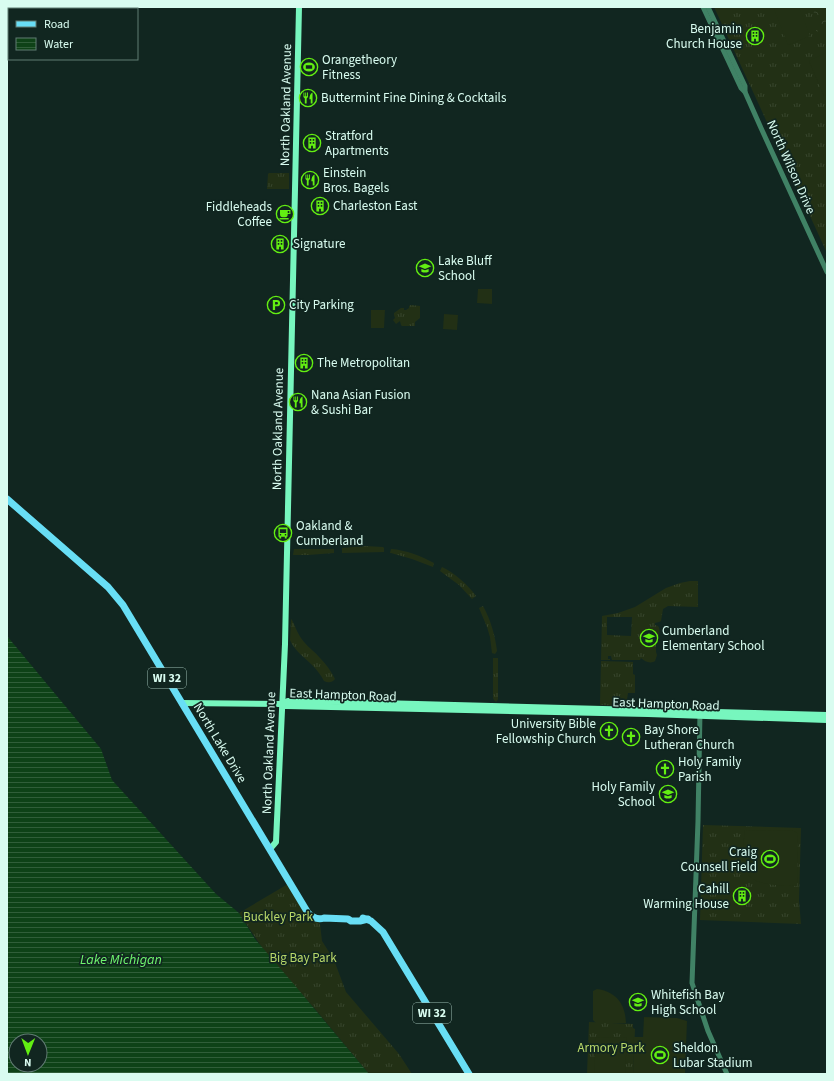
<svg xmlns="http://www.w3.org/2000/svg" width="834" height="1081" font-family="'Source Sans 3',sans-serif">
<defs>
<pattern id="grass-tufts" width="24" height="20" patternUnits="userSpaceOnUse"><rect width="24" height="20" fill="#223015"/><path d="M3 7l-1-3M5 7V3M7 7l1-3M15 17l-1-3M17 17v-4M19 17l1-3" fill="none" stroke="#37452c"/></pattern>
<pattern id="forest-crowns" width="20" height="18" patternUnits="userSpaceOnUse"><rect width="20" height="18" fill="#223015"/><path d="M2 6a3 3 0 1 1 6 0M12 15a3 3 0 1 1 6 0" fill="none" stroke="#37452c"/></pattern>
<pattern id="water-rules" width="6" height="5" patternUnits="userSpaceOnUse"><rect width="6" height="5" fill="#0e4217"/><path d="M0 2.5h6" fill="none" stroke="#305e39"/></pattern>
</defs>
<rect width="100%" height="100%" fill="#112620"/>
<g fill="url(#grass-tufts)" fill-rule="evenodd">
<polygon points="714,7 827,7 827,253"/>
<polygon points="269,173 289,173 289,189 267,189 268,174"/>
<polygon points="411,305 420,306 420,318 415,322 415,326 402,326 401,325 400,321 396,324 393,320 395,318 394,315 394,313 401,308 404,308 404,310 406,310 409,308 409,306"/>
<polygon points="365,546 383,547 384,548 384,552 342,553 342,548 343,548"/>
<polygon points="294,549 334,549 334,553 308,555 293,555"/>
<path d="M 391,549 C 406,550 421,556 434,563 L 433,567 L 412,559 L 391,553 L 390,553 Z"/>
<path d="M 442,567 C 455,573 468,585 476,596 L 472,599 L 459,585 L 440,571 Z"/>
<path d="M 690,581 L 698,581 L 698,607 L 668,606 L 663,609 L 661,621 L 659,622 L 655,623 L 655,625 L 658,626 C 661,630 659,636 657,640 L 654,640 L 654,643 L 656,644 L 656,652 L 657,655 L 655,661 C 651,664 645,662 641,658 L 640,660 L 612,660 L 611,656 L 608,656 L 608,659 L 610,659 L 610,660 L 601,660 L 602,616 L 618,613 L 635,607 L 666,588 L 680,583 ZM 607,617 L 632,617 L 631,636 L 607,635 Z"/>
<path d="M 483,606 C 491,621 495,635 497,651 L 495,654 L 492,653 L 490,637 L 487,627 L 479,608 Z"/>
<path d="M 291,619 L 292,620 C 296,628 298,635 304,642 C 309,648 315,652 320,658 C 326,664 331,671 335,679 C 332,683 328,683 324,681 C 321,675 317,670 312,665 C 305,658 294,650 290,640 Z"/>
<polygon points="493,658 498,658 498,699 497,701 496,702 494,700 493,698"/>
<polygon points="601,661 633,662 633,674 635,675 635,693 628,693 626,706 600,705"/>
<polygon points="703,825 801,828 799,901 801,924 700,920"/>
<polygon points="288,884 320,924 322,941 334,960 346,992 399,1054 412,1074 369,1074 315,1009 265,952 239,913"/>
<polygon points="589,1022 633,1024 633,1028 635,1029 633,1074 587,1074"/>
</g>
<polygon fill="url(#forest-crowns)" points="809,7 827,7 827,34 816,31 817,16"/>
<g fill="#223015">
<polygon points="781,7 799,7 810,36 788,45 774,9"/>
<polygon points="827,52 827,95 824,96 809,61"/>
<polygon points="478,289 492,289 492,304 477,303"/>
<polygon points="371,310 385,310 384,328 371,328"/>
<polygon points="444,314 458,315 457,330 443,329"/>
<path d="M 745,830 L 794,831 L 797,833 L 798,836 L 797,886 C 778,885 745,888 743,861 C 742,851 744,840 745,830 Z"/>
<path d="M 597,989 C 617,992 625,1004 626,1023 L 596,1023 L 593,1020 L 593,991 Z"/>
<polygon points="644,1017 677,1018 687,1021 685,1074 633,1074 634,1037 643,1037"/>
<polygon points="596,1037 627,1038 625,1074 594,1074"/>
</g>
<path fill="url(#water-rules)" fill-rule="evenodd" d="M 7,636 L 101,749 L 112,780 L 216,894 L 239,913 L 255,939 L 292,982 L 369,1074 L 7,1074 ZM 16,1041 L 40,1041 L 40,1065 L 16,1065 Z"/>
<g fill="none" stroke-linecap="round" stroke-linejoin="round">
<g stroke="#408265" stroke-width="5">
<polyline points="703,7 741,88 745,92"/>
<polyline points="708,7 745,86 745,92 761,128 827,272"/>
<polyline points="700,712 698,821 692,983 708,1031 727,1074"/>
</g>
<g stroke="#77f6be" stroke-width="6">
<polyline points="182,703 282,704 286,706 648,714 827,720"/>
<polyline points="282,704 288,701 343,702 827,715"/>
<polyline points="270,849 276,842 285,644 299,7"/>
</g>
<g stroke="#68def5" stroke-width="7">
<path d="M 7,499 L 108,587 L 123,605 L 308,913 C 312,917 318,920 324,918 L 348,919 L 351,921 L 360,921 L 368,919"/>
<polyline points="363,918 371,921 383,932 469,1074"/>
</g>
</g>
<defs>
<symbol id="building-ring" viewBox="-11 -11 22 22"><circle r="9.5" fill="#112620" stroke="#63ef12" stroke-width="1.5"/><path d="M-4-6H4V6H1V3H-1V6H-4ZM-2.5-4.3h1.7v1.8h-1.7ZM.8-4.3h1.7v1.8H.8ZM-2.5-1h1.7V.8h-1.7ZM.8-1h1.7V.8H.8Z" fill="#63ef12"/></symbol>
<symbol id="stadium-ring" viewBox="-11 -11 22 22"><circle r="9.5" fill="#112620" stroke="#63ef12" stroke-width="1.5"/><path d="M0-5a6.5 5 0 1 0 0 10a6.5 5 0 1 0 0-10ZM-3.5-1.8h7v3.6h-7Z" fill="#63ef12"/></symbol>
<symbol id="restaurant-ring" viewBox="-11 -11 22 22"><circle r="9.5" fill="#112620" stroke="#63ef12" stroke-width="1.5"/><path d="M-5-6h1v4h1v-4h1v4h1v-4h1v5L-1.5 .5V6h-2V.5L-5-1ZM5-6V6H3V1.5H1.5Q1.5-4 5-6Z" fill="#63ef12"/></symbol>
<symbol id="cafe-ring" viewBox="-11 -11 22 22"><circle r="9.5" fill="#112620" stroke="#63ef12" stroke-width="1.5"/><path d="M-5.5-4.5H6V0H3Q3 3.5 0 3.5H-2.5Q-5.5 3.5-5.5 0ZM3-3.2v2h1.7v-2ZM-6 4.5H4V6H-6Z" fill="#63ef12"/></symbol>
<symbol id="school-ring" viewBox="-11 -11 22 22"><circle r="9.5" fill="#112620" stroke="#63ef12" stroke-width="1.5"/><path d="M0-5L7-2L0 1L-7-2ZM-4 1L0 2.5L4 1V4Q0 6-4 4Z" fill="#63ef12"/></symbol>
<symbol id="parking-ring" viewBox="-11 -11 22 22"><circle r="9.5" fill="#112620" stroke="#63ef12" stroke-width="1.5"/><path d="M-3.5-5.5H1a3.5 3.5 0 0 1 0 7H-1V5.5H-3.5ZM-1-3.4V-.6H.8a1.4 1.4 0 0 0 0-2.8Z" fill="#63ef12"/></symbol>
<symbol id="bus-ring" viewBox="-11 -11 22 22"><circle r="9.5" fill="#112620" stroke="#63ef12" stroke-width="1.5"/><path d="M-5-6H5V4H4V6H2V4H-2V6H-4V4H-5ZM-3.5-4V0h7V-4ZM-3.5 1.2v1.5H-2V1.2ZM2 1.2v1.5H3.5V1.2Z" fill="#63ef12"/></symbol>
<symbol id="church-ring" viewBox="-11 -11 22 22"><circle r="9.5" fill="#112620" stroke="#63ef12" stroke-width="1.5"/><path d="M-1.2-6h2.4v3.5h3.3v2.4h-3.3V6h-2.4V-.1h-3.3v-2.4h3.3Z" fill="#63ef12"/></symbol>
</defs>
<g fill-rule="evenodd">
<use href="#building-ring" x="745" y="26" width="20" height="20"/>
<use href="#stadium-ring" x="299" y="57" width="20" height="20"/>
<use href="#restaurant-ring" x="298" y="88" width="20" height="20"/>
<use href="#building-ring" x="302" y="133" width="20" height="20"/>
<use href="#restaurant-ring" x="300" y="170" width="20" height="20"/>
<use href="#building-ring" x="310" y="196" width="20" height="20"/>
<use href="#cafe-ring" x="275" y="204" width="20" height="20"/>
<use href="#building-ring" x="270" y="234" width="20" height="20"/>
<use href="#school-ring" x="415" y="258" width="20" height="20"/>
<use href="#parking-ring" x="266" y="295" width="20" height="20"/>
<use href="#building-ring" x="294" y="353" width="20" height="20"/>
<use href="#restaurant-ring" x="288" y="392" width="20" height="20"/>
<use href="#bus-ring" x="273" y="523" width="20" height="20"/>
<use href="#school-ring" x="639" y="628" width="20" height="20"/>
<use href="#church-ring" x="599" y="721" width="20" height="20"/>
<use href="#church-ring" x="621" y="727" width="20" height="20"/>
<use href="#church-ring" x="655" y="759" width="20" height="20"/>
<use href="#school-ring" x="658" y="784" width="20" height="20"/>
<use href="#stadium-ring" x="760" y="849" width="20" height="20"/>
<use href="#building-ring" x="732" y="886" width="20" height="20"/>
<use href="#school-ring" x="628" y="992" width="20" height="20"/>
<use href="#stadium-ring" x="650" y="1045" width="20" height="20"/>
</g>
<g text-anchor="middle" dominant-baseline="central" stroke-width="3.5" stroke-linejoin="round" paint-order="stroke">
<g fill="#112620" stroke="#9dbcb2" stroke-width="1">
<rect x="148" y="668" width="38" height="20" rx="3"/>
<rect x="413" y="1003" width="38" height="20" rx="3"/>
</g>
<g font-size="12" font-weight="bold" fill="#d9fcf0">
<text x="167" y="678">WI 32</text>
<text x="432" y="1013">WI 32</text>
</g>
<g font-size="13" fill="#d9fcf0" stroke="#112620" text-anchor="start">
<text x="742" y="29" text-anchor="end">Benjamin<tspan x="742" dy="15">Church House</tspan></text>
<text x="322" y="60">Orangetheory<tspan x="322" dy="15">Fitness</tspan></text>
<text x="321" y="98">Buttermint Fine Dining &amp; Cocktails</text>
<text x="325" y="136">Stratford<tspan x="325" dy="15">Apartments</tspan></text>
<text x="323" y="173">Einstein<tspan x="323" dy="15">Bros. Bagels</tspan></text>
<text x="333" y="206">Charleston East</text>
<text x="272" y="207" text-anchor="end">Fiddleheads<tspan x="272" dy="15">Coffee</tspan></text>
<text x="293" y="244">Signature</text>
<text x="438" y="261">Lake Bluff<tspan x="438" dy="15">School</tspan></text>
<text x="289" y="305">City Parking</text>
<text x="317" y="363">The Metropolitan</text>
<text x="311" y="395">Nana Asian Fusion<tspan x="311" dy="15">&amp; Sushi Bar</tspan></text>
<text x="296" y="526">Oakland &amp;<tspan x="296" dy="15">Cumberland</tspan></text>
<text x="662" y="631">Cumberland<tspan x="662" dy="15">Elementary School</tspan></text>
<text x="596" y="724" text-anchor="end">University Bible<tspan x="596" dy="15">Fellowship Church</tspan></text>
<text x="644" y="730">Bay Shore<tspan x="644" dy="15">Lutheran Church</tspan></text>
<text x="678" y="762">Holy Family<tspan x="678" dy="15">Parish</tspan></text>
<text x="655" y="787" text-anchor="end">Holy Family<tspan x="655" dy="15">School</tspan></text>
<text x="757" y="852" text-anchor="end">Craig<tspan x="757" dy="15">Counsell Field</tspan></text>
<text x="729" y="889" text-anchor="end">Cahill<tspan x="729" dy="15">Warming House</tspan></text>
<text x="651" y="995">Whitefish Bay<tspan x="651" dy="15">High School</tspan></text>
<text x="673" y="1048">Sheldon<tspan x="673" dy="15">Lubar Stadium</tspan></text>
</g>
<g font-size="13" fill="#d9fcf0" stroke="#112620">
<text transform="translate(286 105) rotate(-89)">North Oakland Avenue</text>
<text transform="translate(791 167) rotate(66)">North Wilson Drive</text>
<text transform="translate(278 429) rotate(-89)">North Oakland Avenue</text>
<text transform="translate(343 695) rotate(2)">East Hampton Road</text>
<text transform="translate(666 704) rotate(2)">East Hampton Road</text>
<text transform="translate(220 743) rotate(59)">North Lake Drive</text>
<text transform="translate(269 753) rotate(-88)">North Oakland Avenue</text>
</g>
<g font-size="13" fill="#b9d869" stroke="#112620">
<text x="278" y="917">Buckley Park</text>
<text x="303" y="958">Big Bay Park</text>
<text x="611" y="1048">Armory Park</text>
</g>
<g font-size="14" font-style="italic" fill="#6ff56e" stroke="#112620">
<text x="121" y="960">Lake Michigan</text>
</g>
</g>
<rect width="834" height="1081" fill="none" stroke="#d9fcf0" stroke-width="16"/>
<rect x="8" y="8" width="130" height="52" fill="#112620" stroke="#617c73"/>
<rect x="16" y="21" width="20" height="6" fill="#68def5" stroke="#617c73"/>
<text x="44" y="28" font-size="12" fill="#d9fcf0">Road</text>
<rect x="16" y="38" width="20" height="12" fill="url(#water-rules)" stroke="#617c73"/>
<text x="44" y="48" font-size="12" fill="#d9fcf0">Water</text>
<g transform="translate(28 1053) rotate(181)"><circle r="19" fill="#112620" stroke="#617c73"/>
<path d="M0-3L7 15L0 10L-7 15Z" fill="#63ef12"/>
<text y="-6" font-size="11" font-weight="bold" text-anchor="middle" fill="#d9fcf0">N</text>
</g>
</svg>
